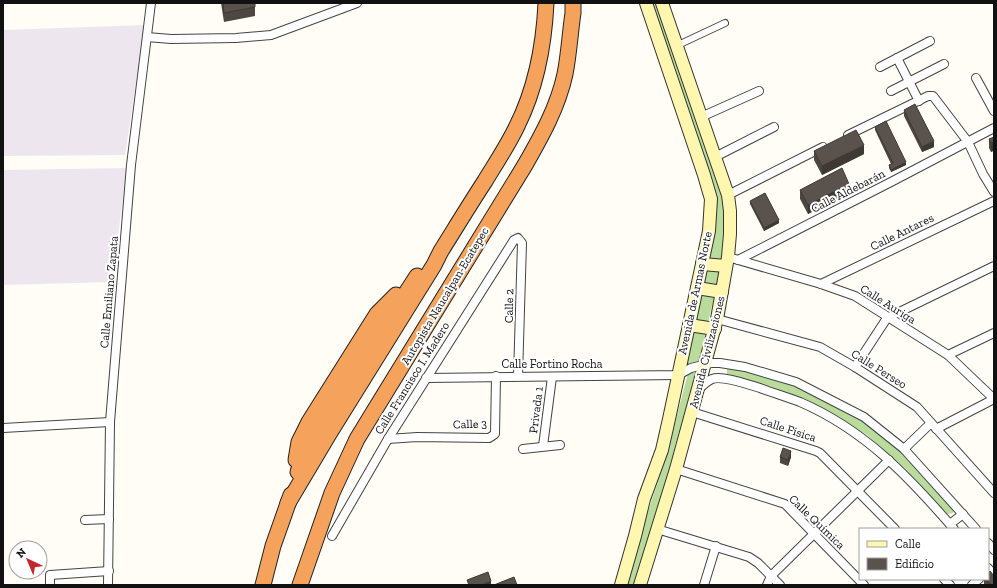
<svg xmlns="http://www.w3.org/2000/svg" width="997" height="588" font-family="'Zilla Slab',serif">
<rect width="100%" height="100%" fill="#fffdf5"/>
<g fill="#eee6ef">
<polygon points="145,25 125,155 3,156 3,30"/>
<polygon points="127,168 112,282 3,285 3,170"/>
</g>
<g fill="#b9dc9c">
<polygon points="650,3 658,3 725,197 725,229 718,281 705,335 686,408 676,442 670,467 633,585 626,585 642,529 665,461 687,377 687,348 715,200"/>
<polygon points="730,368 744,370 796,385 861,419 891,442 909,458 955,508 953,513 947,514 906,469 867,435 805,399 727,374 727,369"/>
</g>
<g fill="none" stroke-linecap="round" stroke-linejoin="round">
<defs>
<polyline id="pedestrian" points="676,46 725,23"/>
<g id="minor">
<polyline points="147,37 171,39 236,38 271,35 357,3"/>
<polyline points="897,58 919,101"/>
<polyline points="880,67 930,41"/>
<polyline points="976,78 994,111"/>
<polyline points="891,91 944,64"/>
<polyline points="701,117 759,91"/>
<polyline points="848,135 928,96 933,96 968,142 983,174 994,192"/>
<polyline points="715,157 774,127"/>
<polyline points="728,195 823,147"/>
<polyline points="728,257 821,284 855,296 948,355 994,399"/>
<polyline points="738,260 891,182 994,128"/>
<polyline points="821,284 994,201"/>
<polyline points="717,319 820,347 855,367 917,407 994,493"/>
<polyline points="948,355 994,333"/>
<polyline points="855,367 887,318 994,266"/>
<polyline points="426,378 678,375 691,368 711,363 720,363 745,367 796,382 864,417 904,449 976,529"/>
<path d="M 698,390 C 702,386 707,381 712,379 C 723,375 749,385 760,388 C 773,393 787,397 800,402 C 865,430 909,477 954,529"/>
<polyline points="692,412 816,451 820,453 895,529"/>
<polyline points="3,428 110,422"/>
<polyline points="936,429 994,399"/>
<polyline points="388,439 417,437 489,438 495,434 496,376"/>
<polyline points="543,446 552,377"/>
<polyline points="523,449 560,445"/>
<polyline points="904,449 931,423"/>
<polyline points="676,469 785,504 864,585"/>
<polyline points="85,520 109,519"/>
<polyline points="950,524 963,514"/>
<polyline points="657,529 749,557 758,563 780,585"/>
<polyline points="332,536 388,439 514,240 518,238 522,243 518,376"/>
<polyline points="988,543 994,550"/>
<polyline points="988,568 994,575"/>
<polyline points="944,579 950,585"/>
<polyline points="50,585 50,575 109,571"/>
<polyline points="108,585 110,422 131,165 151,3"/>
<polyline points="704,585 716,546"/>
<polyline points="767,585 771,576 889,460"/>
<polyline points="972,585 979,579"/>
</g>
<g id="secondary">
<polyline points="702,264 726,266"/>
<polyline points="697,288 722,292"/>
<polyline points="689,325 715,329"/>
<polyline points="621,585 635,536 644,499 662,450 669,419 709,231 711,199 704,175 646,3"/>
<polyline points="640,585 676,469 717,319 728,257 730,234 730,211 728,195 662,3"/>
</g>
<g id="motorway">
<polyline points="296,460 299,442 309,422 377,314 396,295"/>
<polyline points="298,472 302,460 319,428 417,276"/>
<path d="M 288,503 L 329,434 L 434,265 L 441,251 C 456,227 470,204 485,181 C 496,163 508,145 517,126 C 536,88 544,45 546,3"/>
<polyline points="263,585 273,546 291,495"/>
<path d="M 300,585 L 332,493 L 357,439 L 525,165 C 541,137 558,107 565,74 C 569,54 570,33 573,13 L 573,3"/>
</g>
</defs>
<use href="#pedestrian" stroke="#444" stroke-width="8"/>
<use href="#minor" stroke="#444" stroke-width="10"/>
<use href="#secondary" stroke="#333" stroke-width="14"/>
<use href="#motorway" stroke="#222" stroke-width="17"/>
<use href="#pedestrian" stroke="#fff" stroke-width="6"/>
<use href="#minor" stroke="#fff" stroke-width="8"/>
<use href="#secondary" stroke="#fff6b0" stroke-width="12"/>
<use href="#motorway" stroke="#f5a25d" stroke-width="15"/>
</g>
<g fill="#4d4742">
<polygon points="221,3 255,3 255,16 224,22"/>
<polygon points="904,110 934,147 922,152 904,116"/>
<polygon points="875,127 906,165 891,172 889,168 889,165 891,164 875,130"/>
<polygon points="994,137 994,158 993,156 993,151 991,152 989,148 989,139"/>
<polygon points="814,151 864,154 822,175 814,160"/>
<polygon points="800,190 849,193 808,214 800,199"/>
<polygon points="750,201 779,223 764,231 750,204"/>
<polygon points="780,457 791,457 788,466 780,463"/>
<polygon points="984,579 988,579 994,585 984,585"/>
</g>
<g fill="#3f3936">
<polygon points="934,141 934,147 922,152 922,147"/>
<polygon points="993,142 993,151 991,152 991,143"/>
<polygon points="864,145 864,154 822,175 822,166"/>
<polygon points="906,162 906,165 891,172 891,170"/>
<polygon points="849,184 849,193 808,214 808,205"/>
<polygon points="779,220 779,223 764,231 764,228"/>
<polygon points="791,451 791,457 788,466 788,460"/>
<polygon points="491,581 491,585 483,585 483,584"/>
</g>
<g fill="#5a524d" stroke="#3f3936">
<polygon points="223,3 255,3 255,7 224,13"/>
<polygon points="915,104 934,141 922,147 904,110"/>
<polygon points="886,121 906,162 891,170 889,165 893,163 875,127"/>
<polygon points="856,130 864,145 822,166 814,151"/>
<polygon points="994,137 994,143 993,142 991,143 989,139"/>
<polygon points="842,168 849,184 808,205 800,190"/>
<polygon points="765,193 779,220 764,228 750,201"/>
<polygon points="783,448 791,451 788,460 780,457"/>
<polygon points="990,571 994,576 994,585 991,585 986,579 988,579 988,573"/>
<polygon points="488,572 491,581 483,584 483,585 469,585 467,580"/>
<polygon points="514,577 517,585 494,585"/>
</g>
<g text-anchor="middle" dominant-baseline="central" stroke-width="4" stroke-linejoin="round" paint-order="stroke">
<g font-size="12" fill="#111" stroke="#fff">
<text transform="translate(848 191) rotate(-27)">Calle Aldebarán</text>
<text transform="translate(902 232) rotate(-26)">Calle Antares</text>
<text transform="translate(109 292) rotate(-85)">Calle Emiliano Zapata</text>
<text transform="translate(695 293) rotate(-78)">Avenida de Armas Norte</text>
<text transform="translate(445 296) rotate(-59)">Autopista Naucalpan-Ecatepec</text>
<text transform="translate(888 304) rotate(32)">Calle Auriga</text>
<text transform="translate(509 306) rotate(-89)">Calle 2</text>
<text transform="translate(707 352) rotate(-76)">Avenida Civilizaciones</text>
<text x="552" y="364">Calle Fortino Rocha</text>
<text transform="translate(879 369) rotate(32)">Calle Perseo</text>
<text transform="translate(412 378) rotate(-58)">Calle Francisco I. Madero</text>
<text transform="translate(536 410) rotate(-83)">Privada 1</text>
<text transform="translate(470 424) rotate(-2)">Calle 3</text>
<text transform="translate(788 429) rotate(18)">Calle Física</text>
<text transform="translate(817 522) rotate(44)">Calle Química</text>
</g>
</g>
<rect width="997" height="588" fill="none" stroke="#111111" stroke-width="8"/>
<rect x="859" y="528" width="130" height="52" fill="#ffffff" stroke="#a0a0a0"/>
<rect x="867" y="541" width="20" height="6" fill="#fff6b0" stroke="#a0a0a0"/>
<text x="895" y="548" font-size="12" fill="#111111">Calle</text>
<rect x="867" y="558" width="20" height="12" fill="#5a524d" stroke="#a0a0a0"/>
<text x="895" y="568" font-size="12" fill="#111111">Edificio</text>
<g transform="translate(28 560) rotate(316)"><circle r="19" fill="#ffffff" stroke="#a0a0a0"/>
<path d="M0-3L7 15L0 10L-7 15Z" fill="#c4262e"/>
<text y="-6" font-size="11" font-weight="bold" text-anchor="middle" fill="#111111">N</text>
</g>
</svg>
